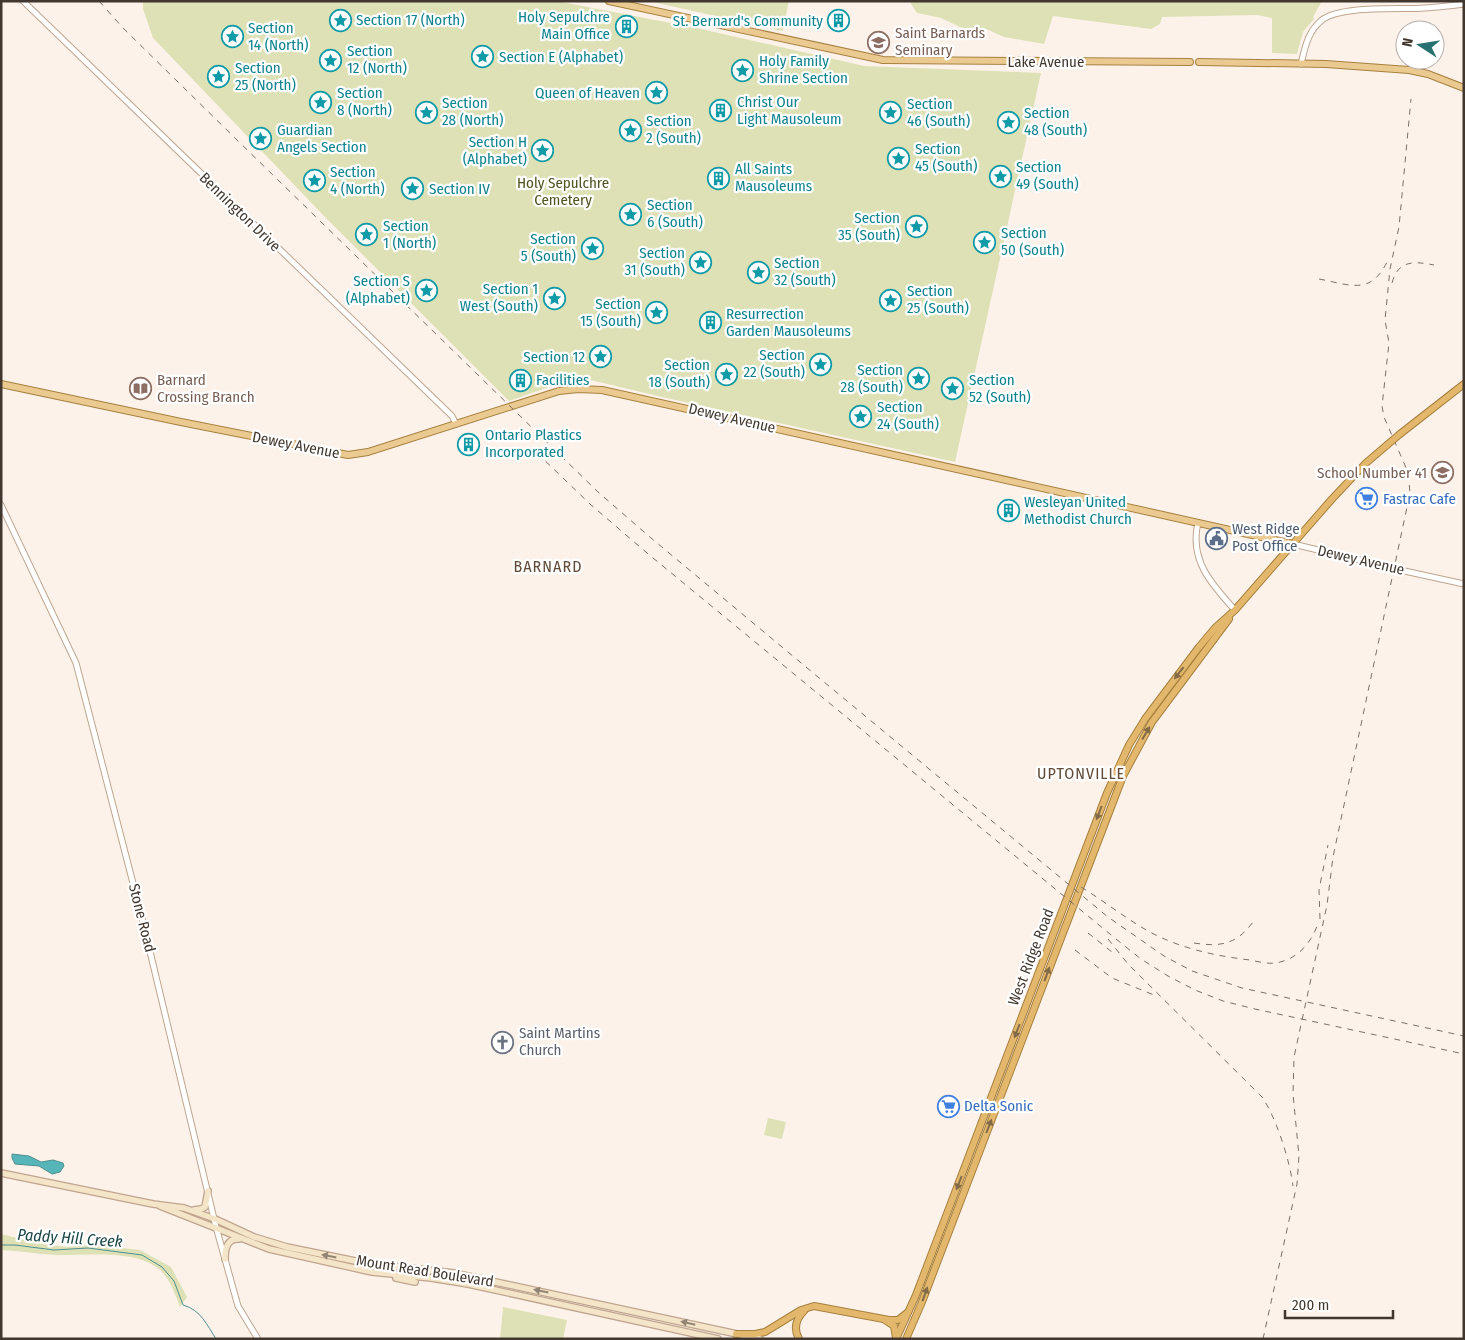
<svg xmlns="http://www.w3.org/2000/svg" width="1465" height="1340" font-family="'Fira Sans Condensed',sans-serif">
<rect width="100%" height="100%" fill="#fdf2e9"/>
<g fill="#dee1b6">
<polygon points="143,1 557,1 701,29 864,66 1041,73 955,462 662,397 578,377 509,401 325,217 153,38 143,9"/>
<polygon points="648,1 789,1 783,31"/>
<polygon points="911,1 1322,1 1313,17 1314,19 1303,32 1297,54 1272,53 1272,18 1257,15 1162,17 1160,24 1151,29 1053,16 1044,44 1004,37 986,29 964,29 941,18 917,13 911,4"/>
<polygon points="768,1118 786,1122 782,1139 764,1135"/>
<path d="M 1,1234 L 36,1243 L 66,1247 L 97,1245 L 140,1250 L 171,1267 L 187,1297 L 180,1307 C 175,1294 170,1279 160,1270 C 135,1248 85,1256 55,1255 C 37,1254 19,1251 1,1250 Z"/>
<polygon points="503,1307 567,1320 563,1339 500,1339"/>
</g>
<polygon fill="#55b5b9" stroke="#4f8f8f" points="12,1154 29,1156 41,1162 53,1160 63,1163 64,1166 60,1172 52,1174 39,1166 15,1164 12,1158"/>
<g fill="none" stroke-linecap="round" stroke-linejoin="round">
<path stroke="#4f8f8f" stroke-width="1" d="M 1,1245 L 15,1245 L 54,1250 L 88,1248 L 142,1255 L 162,1267 L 174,1281 L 183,1305 C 201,1310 207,1325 216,1339"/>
<defs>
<g id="tertiary">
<polyline points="23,1 452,416 456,424"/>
<path d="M 1301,64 C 1305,47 1308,31 1322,20 C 1341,5 1399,10 1425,8 C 1438,7 1451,6 1464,4"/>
<polyline points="1,505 76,663 141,914 216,1227 238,1306 258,1339"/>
<path d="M 1198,523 C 1189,560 1212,585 1235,610"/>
<polyline points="1293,544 1385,566"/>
<polyline points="1400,570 1464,584"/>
</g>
<g id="secondary">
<polyline points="1,1173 153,1204 184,1208 215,1219 254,1237 287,1247 365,1263 454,1273 760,1339"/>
<polyline points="160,1206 269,1249 372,1272 431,1278 468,1284 718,1339"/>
<polyline points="194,1210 201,1209 205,1207 208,1191"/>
<path d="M 225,1259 C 225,1249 227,1238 239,1239"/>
<polyline points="396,1278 415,1282"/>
</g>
<g id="primary">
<polyline points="609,1 883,60 1190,62"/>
<polyline points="1199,62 1326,64 1409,70 1428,74 1464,88"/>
<polyline points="1,384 181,422 348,455 368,452 559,391 578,389 602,390 1293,544"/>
</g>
<g id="trunk">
<polyline points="1400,434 1464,384"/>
<polyline points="885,1320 894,1326 896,1338"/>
<polyline points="736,1334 755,1334 765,1332 801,1310 814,1306 889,1320 898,1320 907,1313"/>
<path d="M 799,1339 C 793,1328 796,1319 804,1311"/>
<polyline points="896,1339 916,1295 1107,793 1129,745 1145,719 1199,647 1215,628 1235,610 1332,499 1366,463 1387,445"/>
<polyline points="906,1339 922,1302 1123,776 1152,722 1229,619"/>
</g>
</defs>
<use href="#tertiary" stroke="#bfa58f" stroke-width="7"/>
<use href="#secondary" stroke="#bfa58f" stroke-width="8"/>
<use href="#primary" stroke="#a7803f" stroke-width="8"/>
<use href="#trunk" stroke="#a7803f" stroke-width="8"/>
<use href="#tertiary" stroke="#fff" stroke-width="5"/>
<use href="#secondary" stroke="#f5e5c8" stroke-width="5.5"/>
<use href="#primary" stroke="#ebca91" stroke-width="6"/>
<use href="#trunk" stroke="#e4b86c" stroke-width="6"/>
<g stroke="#7b7067" stroke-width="1" stroke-dasharray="6 6" stroke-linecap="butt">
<polyline points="99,1 123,28 236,139 598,492 651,538 818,677 1108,917 1164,956 1192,971 1242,988 1464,1036"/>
<path d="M 1319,279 C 1351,285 1371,296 1388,260"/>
<path d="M 1392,283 C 1398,260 1414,261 1434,265"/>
<polyline points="537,453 590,504 647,553 1116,939 1141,959 1168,976 1195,990 1223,1001 1255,1009 1464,1054"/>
<path d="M 1081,887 C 1104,901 1125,918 1148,931 C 1179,948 1215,956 1250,960 C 1260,962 1270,965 1280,962 C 1299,958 1313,940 1318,923"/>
<polyline points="1320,919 1319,890 1328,845"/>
<polyline points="1088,933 1112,952"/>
<path d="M 1108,939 L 1128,964 L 1262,1097 C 1276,1117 1290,1161 1293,1186"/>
<path d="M 1194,943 C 1220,947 1236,945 1253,922"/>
<polyline points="1075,950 1112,978 1154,995"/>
<polyline points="1263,1339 1297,1184 1299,1156 1293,1094 1294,1057 1327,905 1333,857 1410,493 1409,482 1407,470 1384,417 1382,406 1389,343 1385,320 1390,269 1399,227 1411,99"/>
</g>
<defs>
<polyline id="tertiary-bridge" points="1385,566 1400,570"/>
<polyline id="trunk-bridge" points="1387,445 1400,434"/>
</defs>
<use href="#tertiary-bridge" stroke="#bfa58f" stroke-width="7" stroke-linecap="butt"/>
<use href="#trunk-bridge" stroke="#a7803f" stroke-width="8" stroke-linecap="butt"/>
<use href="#tertiary-bridge" stroke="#fff" stroke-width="5"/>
<use href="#trunk-bridge" stroke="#e4b86c" stroke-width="6"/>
</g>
<defs><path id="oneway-solid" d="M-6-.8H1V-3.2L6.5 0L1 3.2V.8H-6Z" transform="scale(1.25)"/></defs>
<g fill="#836b47">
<use href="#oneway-solid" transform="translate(1179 673) rotate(128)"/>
<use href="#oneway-solid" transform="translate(1146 733) rotate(-59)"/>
<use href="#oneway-solid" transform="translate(1099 813) rotate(111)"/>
<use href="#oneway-solid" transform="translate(1047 974) rotate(-70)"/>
<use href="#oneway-solid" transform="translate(1017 1031) rotate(111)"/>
<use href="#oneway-solid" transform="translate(989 1126) rotate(-69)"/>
<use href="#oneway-solid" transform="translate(959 1183) rotate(111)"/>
<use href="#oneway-solid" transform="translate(925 1294) rotate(-70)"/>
</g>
<g fill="#938573">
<use href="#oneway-solid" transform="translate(329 1256) rotate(-169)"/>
<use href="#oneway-solid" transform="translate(541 1291) rotate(-168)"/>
<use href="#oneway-solid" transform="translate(688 1323) rotate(-167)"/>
</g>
<defs>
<symbol id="sight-ring" viewBox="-11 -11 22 22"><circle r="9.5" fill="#fff" stroke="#0f9aa8" stroke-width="1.5"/><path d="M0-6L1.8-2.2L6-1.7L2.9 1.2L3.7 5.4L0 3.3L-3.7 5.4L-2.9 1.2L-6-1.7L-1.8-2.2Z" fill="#0f9aa8"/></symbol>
<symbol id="building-ring" viewBox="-11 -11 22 22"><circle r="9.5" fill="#fff" stroke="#0f9aa8" stroke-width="1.5"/><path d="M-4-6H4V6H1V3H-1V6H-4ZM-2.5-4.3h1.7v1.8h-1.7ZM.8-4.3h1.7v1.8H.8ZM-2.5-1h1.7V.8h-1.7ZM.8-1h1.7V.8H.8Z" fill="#0f9aa8"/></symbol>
<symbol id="school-ring" viewBox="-11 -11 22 22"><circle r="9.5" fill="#fff" stroke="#8d6e63" stroke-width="1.5"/><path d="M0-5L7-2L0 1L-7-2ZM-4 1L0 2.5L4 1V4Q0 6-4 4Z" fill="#8d6e63"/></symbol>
<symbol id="library-ring" viewBox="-11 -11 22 22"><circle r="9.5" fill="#fff" stroke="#8d6e63" stroke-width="1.5"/><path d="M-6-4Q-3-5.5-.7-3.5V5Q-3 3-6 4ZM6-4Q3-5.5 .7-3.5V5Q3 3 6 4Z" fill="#8d6e63"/></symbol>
<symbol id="supermarket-ring" viewBox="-11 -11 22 22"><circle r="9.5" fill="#fff" stroke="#3f7fe0" stroke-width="1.5"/><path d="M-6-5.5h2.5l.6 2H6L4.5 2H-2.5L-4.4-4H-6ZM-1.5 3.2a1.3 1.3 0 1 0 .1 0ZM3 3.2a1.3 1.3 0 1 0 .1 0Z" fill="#3f7fe0"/></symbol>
<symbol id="civic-ring" viewBox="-11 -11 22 22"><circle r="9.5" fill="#fff" stroke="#5c6f8a" stroke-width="1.5"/><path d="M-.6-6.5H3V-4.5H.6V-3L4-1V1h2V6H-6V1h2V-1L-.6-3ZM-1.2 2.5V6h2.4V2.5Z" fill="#5c6f8a"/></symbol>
<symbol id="church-ring" viewBox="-11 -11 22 22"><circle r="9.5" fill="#fff" stroke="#6b7280" stroke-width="1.5"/><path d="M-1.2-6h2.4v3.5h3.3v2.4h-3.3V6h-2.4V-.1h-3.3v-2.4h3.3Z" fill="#6b7280"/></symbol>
</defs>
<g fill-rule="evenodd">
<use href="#sight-ring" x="328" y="8" width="25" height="25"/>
<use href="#building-ring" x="826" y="8" width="25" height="25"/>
<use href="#building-ring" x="614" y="14" width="25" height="25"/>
<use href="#sight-ring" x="220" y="24" width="25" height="25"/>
<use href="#school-ring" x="866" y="30" width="25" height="25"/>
<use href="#sight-ring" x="470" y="44" width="25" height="25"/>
<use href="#sight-ring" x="318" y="48" width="25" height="25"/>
<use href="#sight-ring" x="730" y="58" width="25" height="25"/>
<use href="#sight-ring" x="206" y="64" width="25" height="25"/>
<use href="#sight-ring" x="644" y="80" width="25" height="25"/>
<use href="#sight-ring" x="308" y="90" width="25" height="25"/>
<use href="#building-ring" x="708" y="98" width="25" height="25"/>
<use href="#sight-ring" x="414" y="100" width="25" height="25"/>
<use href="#sight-ring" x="878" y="100" width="25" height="25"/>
<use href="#sight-ring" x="996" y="110" width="25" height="25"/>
<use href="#sight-ring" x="618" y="118" width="25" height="25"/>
<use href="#sight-ring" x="248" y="126" width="25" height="25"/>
<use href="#sight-ring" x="530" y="138" width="25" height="25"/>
<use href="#sight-ring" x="886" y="146" width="25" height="25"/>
<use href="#sight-ring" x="988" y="164" width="25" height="25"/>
<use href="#building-ring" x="706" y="166" width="25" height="25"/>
<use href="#sight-ring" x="302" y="168" width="25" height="25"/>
<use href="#sight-ring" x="400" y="176" width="25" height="25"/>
<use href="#sight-ring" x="618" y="202" width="25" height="25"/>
<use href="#sight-ring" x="904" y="214" width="25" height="25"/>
<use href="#sight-ring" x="354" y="222" width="25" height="25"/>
<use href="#sight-ring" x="972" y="230" width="25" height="25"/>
<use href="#sight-ring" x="580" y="236" width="25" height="25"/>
<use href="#sight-ring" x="688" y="250" width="25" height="25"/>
<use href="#sight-ring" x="746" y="260" width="25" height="25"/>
<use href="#sight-ring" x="414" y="278" width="25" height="25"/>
<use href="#sight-ring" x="542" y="286" width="25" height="25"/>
<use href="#sight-ring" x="878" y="288" width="25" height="25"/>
<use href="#sight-ring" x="644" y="300" width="25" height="25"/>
<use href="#building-ring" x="698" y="310" width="25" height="25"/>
<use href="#sight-ring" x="588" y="344" width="25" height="25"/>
<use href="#sight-ring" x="808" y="352" width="25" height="25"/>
<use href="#sight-ring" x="714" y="362" width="25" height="25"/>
<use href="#sight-ring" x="906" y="366" width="25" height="25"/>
<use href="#building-ring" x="508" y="368" width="25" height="25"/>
<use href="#library-ring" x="128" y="376" width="25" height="25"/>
<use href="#sight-ring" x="940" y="376" width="25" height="25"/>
<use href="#sight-ring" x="848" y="404" width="25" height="25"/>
<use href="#building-ring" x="456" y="432" width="25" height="25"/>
<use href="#school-ring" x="1430" y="460" width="25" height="25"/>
<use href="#supermarket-ring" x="1354" y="486" width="25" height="25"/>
<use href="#building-ring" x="996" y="498" width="25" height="25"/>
<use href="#civic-ring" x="1204" y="526" width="25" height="25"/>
<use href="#church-ring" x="490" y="1030" width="25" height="25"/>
<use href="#supermarket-ring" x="936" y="1094" width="25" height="25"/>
</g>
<g text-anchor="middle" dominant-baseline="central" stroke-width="4.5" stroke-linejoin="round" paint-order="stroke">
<g font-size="15" fill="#0d838f" stroke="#fff" text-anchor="start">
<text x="610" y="17" text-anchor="end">Holy Sepulchre<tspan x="610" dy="17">Main Office</tspan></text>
<text x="356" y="20">Section 17 (North)</text>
<text x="823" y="21" text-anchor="end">St. Bernard's Community</text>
<text x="248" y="28">Section<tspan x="248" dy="17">14 (North)</tspan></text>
<text x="347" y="51">Section<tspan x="347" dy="17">12 (North)</tspan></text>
<text x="499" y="57">Section E (Alphabet)</text>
<text x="759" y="61">Holy Family<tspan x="759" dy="17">Shrine Section</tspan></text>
<text x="235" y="68">Section<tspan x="235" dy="17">25 (North)</tspan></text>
<text x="337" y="93">Section<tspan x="337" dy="17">8 (North)</tspan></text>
<text x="640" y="93" text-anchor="end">Queen of Heaven</text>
<text x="737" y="102">Christ Our<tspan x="737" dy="17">Light Mausoleum</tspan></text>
<text x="442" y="103">Section<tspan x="442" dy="17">28 (North)</tspan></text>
<text x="907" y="104">Section<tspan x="907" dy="17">46 (South)</tspan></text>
<text x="1024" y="113">Section<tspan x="1024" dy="17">48 (South)</tspan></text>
<text x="646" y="121">Section<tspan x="646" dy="17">2 (South)</tspan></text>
<text x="277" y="130">Guardian<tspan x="277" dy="17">Angels Section</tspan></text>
<text x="527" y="142" text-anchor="end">Section H<tspan x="527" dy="17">(Alphabet)</tspan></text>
<text x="915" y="149">Section<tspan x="915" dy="17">45 (South)</tspan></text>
<text x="1016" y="167">Section<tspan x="1016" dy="17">49 (South)</tspan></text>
<text x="735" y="169">All Saints<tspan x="735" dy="17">Mausoleums</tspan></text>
<text x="330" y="172">Section<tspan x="330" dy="17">4 (North)</tspan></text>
<text x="429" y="189">Section IV</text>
<text x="647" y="205">Section<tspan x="647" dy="17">6 (South)</tspan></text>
<text x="900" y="218" text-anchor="end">Section<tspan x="900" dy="17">35 (South)</tspan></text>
<text x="383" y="226">Section<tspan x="383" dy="17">1 (North)</tspan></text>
<text x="1001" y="233">Section<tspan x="1001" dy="17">50 (South)</tspan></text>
<text x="576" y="239" text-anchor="end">Section<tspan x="576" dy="17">5 (South)</tspan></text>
<text x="685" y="253" text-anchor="end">Section<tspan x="685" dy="17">31 (South)</tspan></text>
<text x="774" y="263">Section<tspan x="774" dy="17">32 (South)</tspan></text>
<text x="410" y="281" text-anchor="end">Section S<tspan x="410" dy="17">(Alphabet)</tspan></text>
<text x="538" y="289" text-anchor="end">Section 1<tspan x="538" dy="17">West (South)</tspan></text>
<text x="907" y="291">Section<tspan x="907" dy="17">25 (South)</tspan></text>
<text x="641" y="304" text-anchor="end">Section<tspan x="641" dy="17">15 (South)</tspan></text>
<text x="726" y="314">Resurrection<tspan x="726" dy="17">Garden Mausoleums</tspan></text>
<text x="805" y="355" text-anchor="end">Section<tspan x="805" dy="17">22 (South)</tspan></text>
<text x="585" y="357" text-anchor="end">Section 12</text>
<text x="710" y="365" text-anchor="end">Section<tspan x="710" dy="17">18 (South)</tspan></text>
<text x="903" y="370" text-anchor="end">Section<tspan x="903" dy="17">28 (South)</tspan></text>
<text x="536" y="380">Facilities</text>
<text x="969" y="380">Section<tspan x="969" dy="17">52 (South)</tspan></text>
<text x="877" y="407">Section<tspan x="877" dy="17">24 (South)</tspan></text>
<text x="485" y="435">Ontario Plastics<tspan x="485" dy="17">Incorporated</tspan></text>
<text x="1024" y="502">Wesleyan United<tspan x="1024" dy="17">Methodist Church</tspan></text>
</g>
<g font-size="15" fill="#785e54" stroke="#fff" text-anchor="start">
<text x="895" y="33">Saint Barnards<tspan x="895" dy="17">Seminary</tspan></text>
<text x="157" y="380">Barnard<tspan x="157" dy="17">Crossing Branch</tspan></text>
<text x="1427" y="473" text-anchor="end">School Number 41</text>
</g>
<g font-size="15" fill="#42372e" stroke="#fff">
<text x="1046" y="62">Lake Avenue</text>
<text transform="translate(240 212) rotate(44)">Bennington Drive</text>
<text transform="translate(732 418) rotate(13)">Dewey Avenue</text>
<text transform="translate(296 445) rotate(11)">Dewey Avenue</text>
<text transform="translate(1361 560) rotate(13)">Dewey Avenue</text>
<text transform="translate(142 918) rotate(76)">Stone Road</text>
<text transform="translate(1031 957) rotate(-69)">West Ridge Road</text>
<text transform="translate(425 1271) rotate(9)">Mount Read Boulevard</text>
</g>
<g font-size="15" fill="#515320" stroke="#fff">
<text x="563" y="183">Holy Sepulchre<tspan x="563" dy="17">Cemetery</tspan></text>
</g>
<g font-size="15" fill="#366cbe" stroke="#fff" text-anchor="start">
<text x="1383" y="499">Fastrac Cafe</text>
<text x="964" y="1106">Delta Sonic</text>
</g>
<g font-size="15" fill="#4e5e75" stroke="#fff" text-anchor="start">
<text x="1232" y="529">West Ridge<tspan x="1232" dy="17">Post Office</tspan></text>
</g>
<g font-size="15" fill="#5b616d" stroke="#fff" text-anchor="start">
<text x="519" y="1033">Saint Martins<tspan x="519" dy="17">Church</tspan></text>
</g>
<g font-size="16" letter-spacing="1" fill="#624b38" stroke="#fff">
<text x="548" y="566">BARNARD</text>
<text x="1081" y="773">UPTONVILLE</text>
</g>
<g font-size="16" font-style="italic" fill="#194547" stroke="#fff">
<text transform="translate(70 1238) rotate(4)">Paddy Hill Creek</text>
</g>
</g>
<rect width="1465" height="1340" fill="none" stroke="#42372e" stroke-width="5"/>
<g transform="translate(1420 45) rotate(282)"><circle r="24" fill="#ffffff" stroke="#b3afab"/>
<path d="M0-4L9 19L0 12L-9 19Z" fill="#277170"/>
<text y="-8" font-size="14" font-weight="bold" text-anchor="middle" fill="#42372e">N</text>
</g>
<path d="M1285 1310v8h108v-8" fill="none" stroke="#42372e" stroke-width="2.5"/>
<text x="1292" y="1310" font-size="15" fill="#42372e" stroke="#ffffff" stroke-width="4" paint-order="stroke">200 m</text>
</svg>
